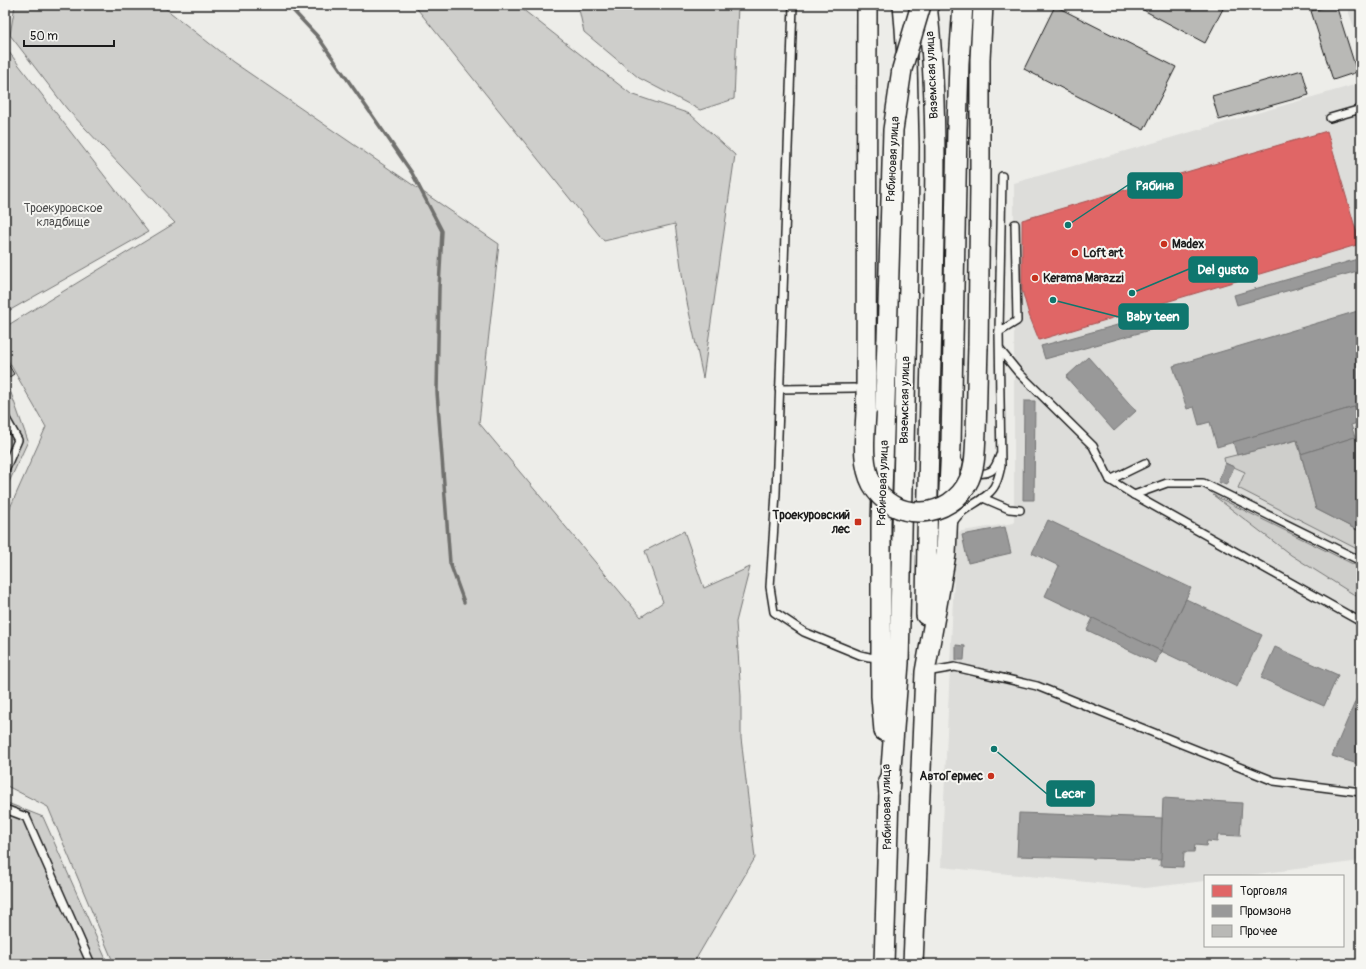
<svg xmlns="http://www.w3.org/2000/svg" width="1366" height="969" font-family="Pangolin,sans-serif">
<rect width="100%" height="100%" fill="#edede9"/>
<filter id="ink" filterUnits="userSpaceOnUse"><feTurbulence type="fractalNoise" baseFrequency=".025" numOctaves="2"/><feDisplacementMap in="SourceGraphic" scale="8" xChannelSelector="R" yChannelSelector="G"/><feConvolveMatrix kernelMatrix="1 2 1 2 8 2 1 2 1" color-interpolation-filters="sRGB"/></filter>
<g filter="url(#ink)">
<g fill="#ddddda">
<polygon points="1346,5 1361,5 1361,46"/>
<polygon points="1361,83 1361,861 1242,876 1205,876 1205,881 1145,888 941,867 956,532 1014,523 1014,183"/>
</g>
<g fill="#cececb" stroke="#757574">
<polygon points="15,5 161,5 233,62 499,244 479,423 641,617 663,602 645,551 684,531 704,588 750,567 736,622 741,696 741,738 755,858 693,964 114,964 48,807 5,785 5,519 46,427 5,355 5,327 175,223 67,109 10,35"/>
<polygon points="414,5 517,5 631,94 690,114 735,155 703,378 684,288 675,224 604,241"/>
<polygon points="578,5 738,5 734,99 700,110 639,78 584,32"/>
<polygon points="5,47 148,232 5,313"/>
<polygon points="5,383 11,393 28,441 5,491"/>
<polygon points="1297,440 1316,509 1361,532 1361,551 1238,488 1245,472 1225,463 1224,458"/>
<polygon points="1213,495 1361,568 1361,599 1291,555"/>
<polygon points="5,802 43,817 108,964 5,964"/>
</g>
<polygon fill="#e06666" stroke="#a55050" points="1327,131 1360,244 1039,340 1029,315 1022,290 1022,220"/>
<g fill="#999" stroke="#747474">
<polygon points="1361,258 1361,270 1237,305 1234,295"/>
<polygon points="1183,307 1186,320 1045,359 1041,346"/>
<polygon points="1361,310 1361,405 1217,447 1210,422 1199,425 1194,407 1187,409 1173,366"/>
<polygon points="1088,357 1136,411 1114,431 1066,377"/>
<polygon points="1024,401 1035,401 1034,500 1023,500"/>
<polygon points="1361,405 1361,422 1351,425 1355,437 1301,454 1297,440 1237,455 1233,442"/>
<polygon points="1361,425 1361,441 1360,441 1355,427"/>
<polygon points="1355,437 1361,457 1361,532 1316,509 1301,454"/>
<polygon points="1225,463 1234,467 1226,485 1218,482"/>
<polygon points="1048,520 1191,588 1161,651 1045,596 1059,566 1032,553"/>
<polygon points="1005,527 1011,553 968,563 962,535"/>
<polygon points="1186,599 1262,635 1237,687 1161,651"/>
<polygon points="1093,618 1161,651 1156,663 1087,630"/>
<polygon points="956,645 965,646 964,660 956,660"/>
<polygon points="1275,647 1338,675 1324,706 1261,678"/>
<polygon points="1361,688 1361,765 1332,756"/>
<polygon points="1163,798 1242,803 1240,836 1218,835 1217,842 1207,841 1206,846 1195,845 1194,852 1184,852 1183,867 1160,866"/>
<polygon points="1019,813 1162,818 1161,860 1017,856"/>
</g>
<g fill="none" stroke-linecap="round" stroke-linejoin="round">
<polyline stroke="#6f6f6d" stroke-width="3.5" points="288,5 318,37 412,173 442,231 439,288 437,392 450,563 464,602"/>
</g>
<g fill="#b9b9b6" stroke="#1c1c1c">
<polygon points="1134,5 1225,5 1205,43"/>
<polygon points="1333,5 1336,5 1357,72 1333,80 1311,11"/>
<polygon points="1055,6 1176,67 1144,130 1024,69"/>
<polygon points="1302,70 1309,95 1219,120 1212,96"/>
<polygon points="5,359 14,374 5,380"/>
</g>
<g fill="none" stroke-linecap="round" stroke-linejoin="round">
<defs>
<g id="lane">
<polyline points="793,5 776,493 770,587 774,612 804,632 860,655 869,657 881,658"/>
<polyline points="1330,118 1361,109"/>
<polyline points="999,332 1017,321 1015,224"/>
<polyline points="1000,350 1018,372 1093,446 1110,480 1134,495 1361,622"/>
<polyline points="779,389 854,388"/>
<polyline points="5,417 18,440 5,470"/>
<path d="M 955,457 C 960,469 979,478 991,471 C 996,468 998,460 1000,455"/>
<polyline points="1110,480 1145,463"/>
<polyline points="1134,495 1167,483 1203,483 1361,561"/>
<polyline points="983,498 1009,509 1020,510"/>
<path d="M 952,525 C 958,509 979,504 990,492 C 997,485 999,475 1001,466 L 999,332 L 1002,176"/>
<polyline points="926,672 955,667 1037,686 1274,781 1361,792"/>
<polyline points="5,809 26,817 91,964"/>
</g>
<g id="secondary">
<polyline points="978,347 980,183 980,59 983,5"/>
<polyline points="866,412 867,5"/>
<path d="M 926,615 C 927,505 930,394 933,284 C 935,191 938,97 927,5"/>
<polyline points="884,731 881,696 881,523 887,340"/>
<polyline points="889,794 899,663 908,271 909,147 907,60 905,28 903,5"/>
<polyline points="884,964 889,794 888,781"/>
<polyline points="913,964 925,672 946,554 951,445 957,129 959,62 963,5"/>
</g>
</defs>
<use href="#lane" stroke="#1c1c1c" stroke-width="10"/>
<use href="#secondary" stroke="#1c1c1c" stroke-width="22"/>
<use href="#lane" stroke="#f6f6f2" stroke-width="7"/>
<use href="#secondary" stroke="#f6f6f2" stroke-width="19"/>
<defs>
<g id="secondary-bridge">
<polyline points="887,340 893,130 902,69 921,5"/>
<path d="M 866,412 C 865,435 861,463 872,484 C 893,524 951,520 969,480 C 976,465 975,448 976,432 C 977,404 977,375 978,347"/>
</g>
</defs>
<use href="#secondary-bridge" stroke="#1c1c1c" stroke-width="22" stroke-linecap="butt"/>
<use href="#secondary-bridge" stroke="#f6f6f2" stroke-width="19"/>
</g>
</g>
<g fill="#c8321e" stroke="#f6f6f2" stroke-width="1.5">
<circle cx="1164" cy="244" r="4"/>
<circle cx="1075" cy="253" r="4"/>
<circle cx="1035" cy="278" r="4"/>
<rect x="854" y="518" width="8" height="8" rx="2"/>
<circle cx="991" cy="776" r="4"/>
</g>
<g text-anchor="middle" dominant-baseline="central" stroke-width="4" stroke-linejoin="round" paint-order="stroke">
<g font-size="12" fill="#1c1c1c" stroke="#f6f6f2">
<text transform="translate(932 75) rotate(-93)">Вяземская улица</text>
<text transform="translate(893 159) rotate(-87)">Рябиновая улица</text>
<text transform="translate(905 400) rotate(-89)">Вяземская улица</text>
<text transform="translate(883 483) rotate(-88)">Рябиновая улица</text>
<text transform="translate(887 807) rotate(-91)">Рябиновая улица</text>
</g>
<g font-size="12" fill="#515151" stroke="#f6f6f2">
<text x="63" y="208">Троекуровское<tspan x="63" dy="14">кладбище</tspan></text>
</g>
<g font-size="12" font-weight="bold" fill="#1c1c1c" stroke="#f6f6f2" text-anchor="start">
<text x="1172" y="244">Madex</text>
<text x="1083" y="253">Loft art</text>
<text x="1043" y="278">Kerama Marazzi</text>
<text x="850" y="515" text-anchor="end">Троекуровский<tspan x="850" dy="14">лес</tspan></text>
<text x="983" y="776" text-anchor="end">АвтоГермес</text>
</g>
</g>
<path fill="none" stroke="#0f766e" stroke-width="1.5" d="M1068 225L1128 185M1132 293L1189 269M1053 300L1119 317M994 749L1047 794"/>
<g fill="#0f766e" stroke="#f6f6f2" stroke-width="1.5">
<circle cx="1068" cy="225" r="4"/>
<circle cx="1132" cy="293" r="4"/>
<circle cx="1053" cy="300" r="4"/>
<circle cx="994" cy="749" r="4"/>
</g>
<g fill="#0f766e" stroke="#0f766e" stroke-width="1.5">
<rect x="1128" y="173" width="54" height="25" rx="4"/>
<rect x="1189" y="257" width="68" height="25" rx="4"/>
<rect x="1119" y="304" width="69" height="25" rx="4"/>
<rect x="1047" y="781" width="47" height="25" rx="4"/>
</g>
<g font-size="13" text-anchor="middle" font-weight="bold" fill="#fff">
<text x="1155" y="190">Рябина</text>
<text x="1223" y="274">Del gusto</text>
<text x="1153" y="321">Baby teen</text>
<text x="1070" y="798">Lecar</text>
</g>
<rect width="1366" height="969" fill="none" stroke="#f6f6f2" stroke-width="20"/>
<rect x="10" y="10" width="1346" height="949" fill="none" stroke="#1c1c1c" stroke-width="1.5" filter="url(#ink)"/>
<rect x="1204" y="875" width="140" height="72" fill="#f6f6f2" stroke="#9f9f9c"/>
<rect x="1212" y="885" width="20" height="12" fill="#e06666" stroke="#9f9f9c"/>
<text x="1240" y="895" font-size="12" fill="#1c1c1c">Торговля</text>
<rect x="1212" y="905" width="20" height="12" fill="#999999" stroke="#9f9f9c"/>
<text x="1240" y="915" font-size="12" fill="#1c1c1c">Промзона</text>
<rect x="1212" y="925" width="20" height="12" fill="#b9b9b6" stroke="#9f9f9c"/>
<text x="1240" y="935" font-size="12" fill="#1c1c1c">Прочее</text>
<path d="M24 40v6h90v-6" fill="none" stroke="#1c1c1c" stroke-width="2"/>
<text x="30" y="40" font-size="12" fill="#1c1c1c" stroke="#f6f6f2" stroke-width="3" paint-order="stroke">50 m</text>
</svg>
